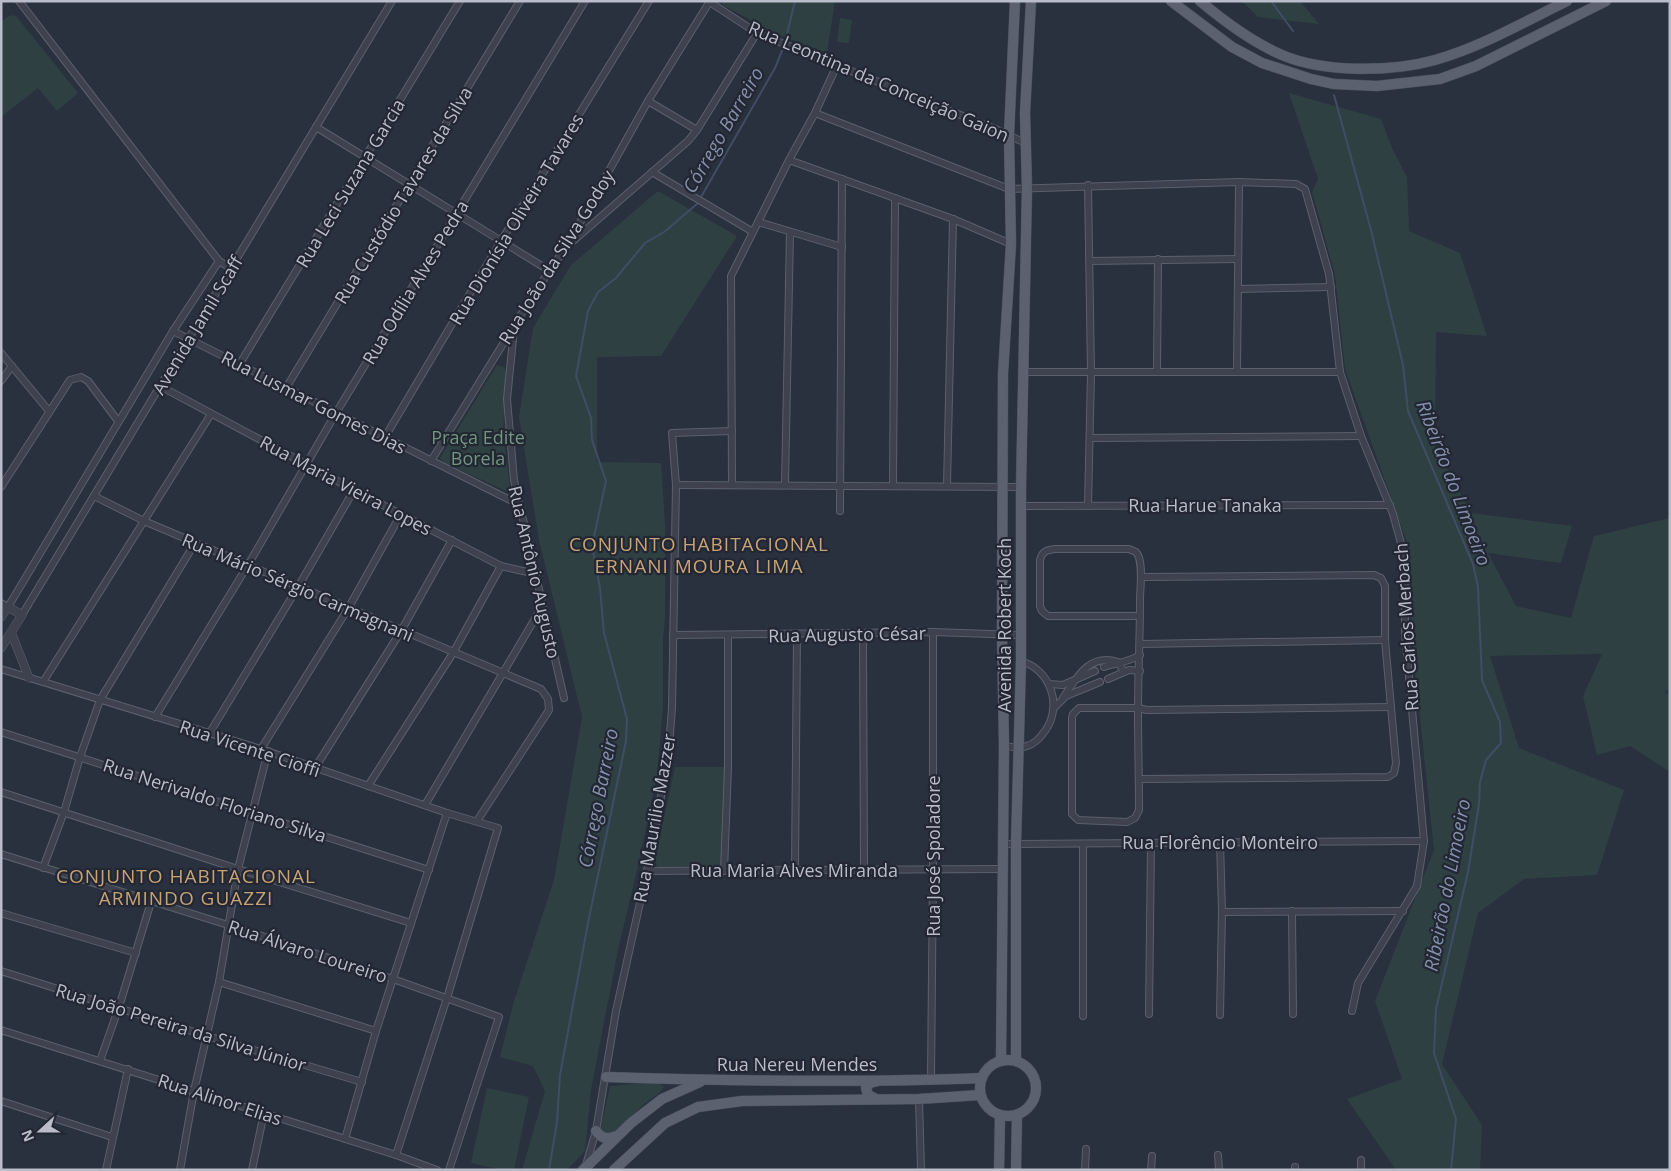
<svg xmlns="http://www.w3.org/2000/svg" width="1671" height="1171" font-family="'Open Sans',sans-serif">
<rect width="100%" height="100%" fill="#29303e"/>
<g fill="#2f4043">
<polygon points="721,1 835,1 827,53 774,33 723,5"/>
<polygon points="1242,1 1300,1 1319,24 1258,17"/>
<polygon points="13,15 16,16 78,93 57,111 38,88 1,117 1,22 7,17"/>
<polygon points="840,18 852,20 849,43 837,42"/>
<polygon points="1289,93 1381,119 1392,148 1407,177 1409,231 1460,253 1487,336 1436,332 1435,447 1471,513 1572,526 1561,563 1488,553 1516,606 1571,618 1594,536 1670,518 1670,688 1665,692 1670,695 1670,772 1630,746 1597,755 1583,696 1602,654 1490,656 1519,748 1624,790 1597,875 1524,879 1478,913 1442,1064 1482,1125 1480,1170 1396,1170 1347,1099 1402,1079 1375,1001 1434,850 1411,633 1412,588 1408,545 1345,369 1335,275 1312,192 1318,179"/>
<polygon points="658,191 737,236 661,356 597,357 597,462 661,463 665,524 665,620 663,638 663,709 657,774 639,862 618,950 591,1090 585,1151 567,1170 522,1170 545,1091 533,1066 500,1057 514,1001 554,880 582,717 539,540 519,417 533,328 571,265"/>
<polygon points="497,365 504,367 506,371 503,433 510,489 506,491 445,463 440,458"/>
<polygon points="675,767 728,767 721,866 657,867 655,859"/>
<path d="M 658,1082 L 664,1087 C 659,1095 650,1099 643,1105 C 632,1115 623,1127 612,1136 L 600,1132 L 610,1086 Z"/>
<polygon points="487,1088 529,1097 514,1170 502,1170 471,1163"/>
</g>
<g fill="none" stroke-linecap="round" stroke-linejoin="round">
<g stroke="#414c65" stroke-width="2">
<polyline points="1271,1 1293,31"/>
<polyline points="785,42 795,1"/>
<polyline points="1334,95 1371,230 1403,365 1408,411 1473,564 1478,587 1482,680 1500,722 1501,743 1486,760 1480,782 1479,804 1468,872 1436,1009 1434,1053 1456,1119 1451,1170"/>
<polyline points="549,1170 557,1122 560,1075 588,923 626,741 627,719 604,633 600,588 592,546 606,481 592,440 591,418 576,376 588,311 598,292 616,278 645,243 664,232 697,204 775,68 784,46"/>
</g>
<defs>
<g id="minor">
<polyline points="19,1 219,261 232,269"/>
<polyline points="708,1 757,33 1000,131 1025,143"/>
<polyline points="648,101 697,130"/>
<polyline points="815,113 1009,189 1239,182 1296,184 1305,189 1329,274 1340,372 1361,436 1393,514 1402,547 1405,589 1405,633 1424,841 1417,886 1358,983 1352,1011"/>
<polyline points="316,127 550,271"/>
<polyline points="789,160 953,219 1011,244"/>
<polyline points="652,172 753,232"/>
<polyline points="1088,185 1091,373 1088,506"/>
<polyline points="758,222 842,247"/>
<polyline points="573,241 688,141 697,130 757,33"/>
<polyline points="1090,261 1238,259"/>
<polyline points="1238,289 1331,287"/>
<polyline points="514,329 507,399 514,480 564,698"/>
<polyline points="173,331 520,505"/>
<polyline points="1,353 49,411"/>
<polyline points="239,365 460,1"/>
<polyline points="1023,372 1340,372"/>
<polyline points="1157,372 1158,259"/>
<polyline points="1237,372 1239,182"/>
<polyline points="1,381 12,366"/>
<polyline points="160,386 354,490 501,566 536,574"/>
<polyline points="286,388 520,1"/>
<polyline points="385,437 501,241 649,1"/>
<polyline points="1090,438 1361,436"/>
<polyline points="431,461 533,295 568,244 648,101 710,1"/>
<polyline points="676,485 1021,487"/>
<polyline points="732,485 731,276 789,160 815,113 837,65"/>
<polyline points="785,485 790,233"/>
<polyline points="893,486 895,198"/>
<polyline points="947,486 953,219"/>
<polyline points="1,487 70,380 81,377 88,381 118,421"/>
<polyline points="94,496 144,521 541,689 548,699 549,710 477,821"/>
<polyline points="1020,506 1390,505"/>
<polyline points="840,511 842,179"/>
<polyline points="1,603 8,607 173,331 219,261"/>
<polyline points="22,615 392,1"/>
<path d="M 1140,616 L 1048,616 L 1042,611 L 1040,606 L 1040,560 C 1042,551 1047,550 1055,549 L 1129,549 L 1136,552 C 1144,561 1140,588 1140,600 C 1140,637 1138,674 1138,711 C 1138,744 1139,777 1139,810 L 1135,818 L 1127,822 L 1078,820 L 1072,814 L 1072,718 L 1073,714 L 1079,708 L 1138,708 L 1147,710 L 1391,707"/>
<polyline points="863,633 864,870"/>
<polyline points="673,635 933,632 1021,635"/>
<polyline points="1140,644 1385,640"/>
<path d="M 1104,667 C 1116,663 1129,662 1140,655"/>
<polyline points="1,669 261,749 447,813 498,828 447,998 396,1155"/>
<polyline points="1108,679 1129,670 1140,671"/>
<polyline points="43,682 211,414"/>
<polyline points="1049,684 1063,685 1095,671"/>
<path d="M 1063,698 C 1077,677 1089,653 1118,662 L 1124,672"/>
<polyline points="1053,709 1066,696 1100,682"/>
<polyline points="155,717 248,565 336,413 585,1"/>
<polyline points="1,732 429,870"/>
<polyline points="209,734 298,587 354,490"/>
<path d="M 1004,746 C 1011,747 1020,749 1027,746 C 1035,744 1040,738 1045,731 C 1063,706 1051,670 1021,661"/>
<polyline points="261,749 349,607 401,514"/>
<polyline points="315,768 401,631 452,540"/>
<polyline points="1139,779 1388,777 1394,773 1396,763 1385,640 1385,586 1381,578 1374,575 1141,577"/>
<polyline points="368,786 453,653 501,566"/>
<polyline points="1,792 238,869 411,923"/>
<polyline points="425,805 543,605"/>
<polyline points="1220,842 1222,912 1220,1015"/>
<polyline points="1002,844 1424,841"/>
<polyline points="1,854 228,925 393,979 499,1017 449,1170"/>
<polyline points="43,868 64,812 80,757 100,700 195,543"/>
<polyline points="795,870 797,634"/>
<polyline points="647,871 1001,869"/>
<polyline points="724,871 728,767 728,635"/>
<polyline points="1292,911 1293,1014"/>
<polyline points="1222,912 1403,911"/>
<polyline points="1,913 136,953"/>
<polyline points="1,971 207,1036 362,1082"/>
<polyline points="219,982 376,1031"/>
<polyline points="1149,1014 1151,842"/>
<polyline points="1083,1016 1083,844"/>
<polyline points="1,1030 396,1155 437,1170"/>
<polyline points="100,1061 119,1007 151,902"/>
<polyline points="931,1080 933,869 933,632"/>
<polyline points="919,1099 921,1170"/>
<polyline points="1,1101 112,1137"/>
<polyline points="345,1139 376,1031 447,813"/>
<polyline points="1218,1155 1219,1170"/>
<polyline points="586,1165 596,1131 616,1011 647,871 668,759 672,708 676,485 672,433 732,431"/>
<polyline points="106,1170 128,1069"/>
<polyline points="180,1170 194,1091 219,982 238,869 268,751"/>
<polyline points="252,1170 264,1113"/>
<polyline points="1085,1170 1086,1149"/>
<polyline points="1151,1170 1152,1156"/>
<polyline points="1295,1170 1295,1167"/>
<polyline points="1361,1170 1361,1160"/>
</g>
<g id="tertiary">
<polyline points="1,617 8,607 22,615 1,648"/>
<polyline points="11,632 29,678"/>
</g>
<g id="primary">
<polyline points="1171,1 1232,47 1262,63 1311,79 1334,84 1377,86 1440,79 1476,66 1606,1"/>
<path d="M 1200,1 C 1225,22 1252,42 1282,55 C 1324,73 1392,72 1435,60 C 1481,47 1524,22 1567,1"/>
<circle cx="1008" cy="1088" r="28"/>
<polyline points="1001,1061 1004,746 1002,634 1003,374 1011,244 1009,135 1015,1"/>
<polyline points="1016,1061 1016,844 1021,661 1021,487 1027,188 1025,113 1031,1"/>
<path d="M 606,1077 C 731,1081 857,1083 982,1078"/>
<polyline points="876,1099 868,1095 866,1088 870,1083 878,1081"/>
<path d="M 596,1131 C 603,1140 607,1139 617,1136"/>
<polyline points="583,1170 631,1123 662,1099 700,1082"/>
<polyline points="614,1170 665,1123 698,1107 742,1101 919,1099 980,1095"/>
<polyline points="999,1170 1000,1116"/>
<polyline points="1016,1170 1017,1115"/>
</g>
</defs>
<use href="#minor" stroke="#5b606c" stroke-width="8"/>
<use href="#tertiary" stroke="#5b606c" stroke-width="9"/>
<use href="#primary" stroke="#464b57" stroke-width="11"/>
<use href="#minor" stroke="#3d424e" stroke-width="6"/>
<use href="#tertiary" stroke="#3d424e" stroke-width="8"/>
<use href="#primary" stroke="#5b616e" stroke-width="10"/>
</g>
<g text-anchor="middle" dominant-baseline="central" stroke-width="4.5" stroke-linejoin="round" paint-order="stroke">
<g font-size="18" fill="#b9bdc9" stroke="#222733">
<text transform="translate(879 81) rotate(23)">Rua Leontina da Conceição Gaion</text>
<text transform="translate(350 183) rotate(-59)">Rua Leci Suzana Garcia</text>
<text transform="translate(403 195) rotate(-59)">Rua Custódio Tavares da Silva</text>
<text transform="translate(516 219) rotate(-59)">Rua Dionísia Oliveira Tavares</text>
<text transform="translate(556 257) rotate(-58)">Rua João da Silva Godoy</text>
<text transform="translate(415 282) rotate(-59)">Rua Odília Alves Pedra</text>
<text transform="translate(197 325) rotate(-59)">Avenida Jamil Scaff</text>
<text transform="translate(314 402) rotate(27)">Rua Lusmar Gomes Dias</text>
<text transform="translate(346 485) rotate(28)">Rua Maria Vieira Lopes</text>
<text x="1205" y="505">Rua Harue Tanaka</text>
<text transform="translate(535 572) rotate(77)">Rua Antônio Augusto</text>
<text transform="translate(298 587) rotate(23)">Rua Mário Sérgio Carmagnani</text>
<text transform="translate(1004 625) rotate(-90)">Avenida Robert Koch</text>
<text transform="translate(1406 627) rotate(-94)">Rua Carlos Merbach</text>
<text transform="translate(847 634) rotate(-1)">Rua Augusto César</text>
<text transform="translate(250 748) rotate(18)">Rua Vicente Cioffi</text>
<text transform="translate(215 800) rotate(18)">Rua Nerivaldo Floriano Silva</text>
<text transform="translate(654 818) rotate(-80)">Rua Maurilio Mazzer</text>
<text x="1220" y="842">Rua Florêncio Monteiro</text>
<text transform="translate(933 856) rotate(-90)">Rua José Spoladore</text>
<text x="794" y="870">Rua Maria Alves Miranda</text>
<text transform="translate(308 951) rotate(18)">Rua Álvaro Loureiro</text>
<text transform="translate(181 1027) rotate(17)">Rua João Pereira da Silva Júnior</text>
<text x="797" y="1064">Rua Nereu Mendes</text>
<text transform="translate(220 1099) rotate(18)">Rua Alinor Elias</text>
</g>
<g font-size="18" fill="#749680" stroke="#222733">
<text x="478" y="437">Praça Edite<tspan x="478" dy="21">Borela</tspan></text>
</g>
<g font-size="19" font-style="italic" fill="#8591ac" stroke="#222733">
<text transform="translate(723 130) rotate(-60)">Córrego Barreiro</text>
<text transform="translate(1454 483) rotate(69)">Ribeirão do Limoeiro</text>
<text transform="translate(598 798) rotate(-79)">Córrego Barreiro</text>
<text transform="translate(1447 885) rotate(-79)">Ribeirão do Limoeiro</text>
</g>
<g font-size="19" letter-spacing="1" fill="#c8a375" stroke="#222733">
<text x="699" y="544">CONJUNTO HABITACIONAL<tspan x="699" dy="22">ERNANI MOURA LIMA</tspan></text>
<text x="186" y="876">CONJUNTO HABITACIONAL<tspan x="186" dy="22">ARMINDO GUAZZI</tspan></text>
</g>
</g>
<rect width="1671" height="1171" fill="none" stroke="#b9bdc9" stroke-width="5"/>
<g transform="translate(40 1131) rotate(249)" stroke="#222733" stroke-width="4" paint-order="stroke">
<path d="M0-4L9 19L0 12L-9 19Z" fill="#b9bdc9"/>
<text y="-8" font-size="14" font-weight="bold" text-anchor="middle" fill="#b9bdc9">N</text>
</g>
</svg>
